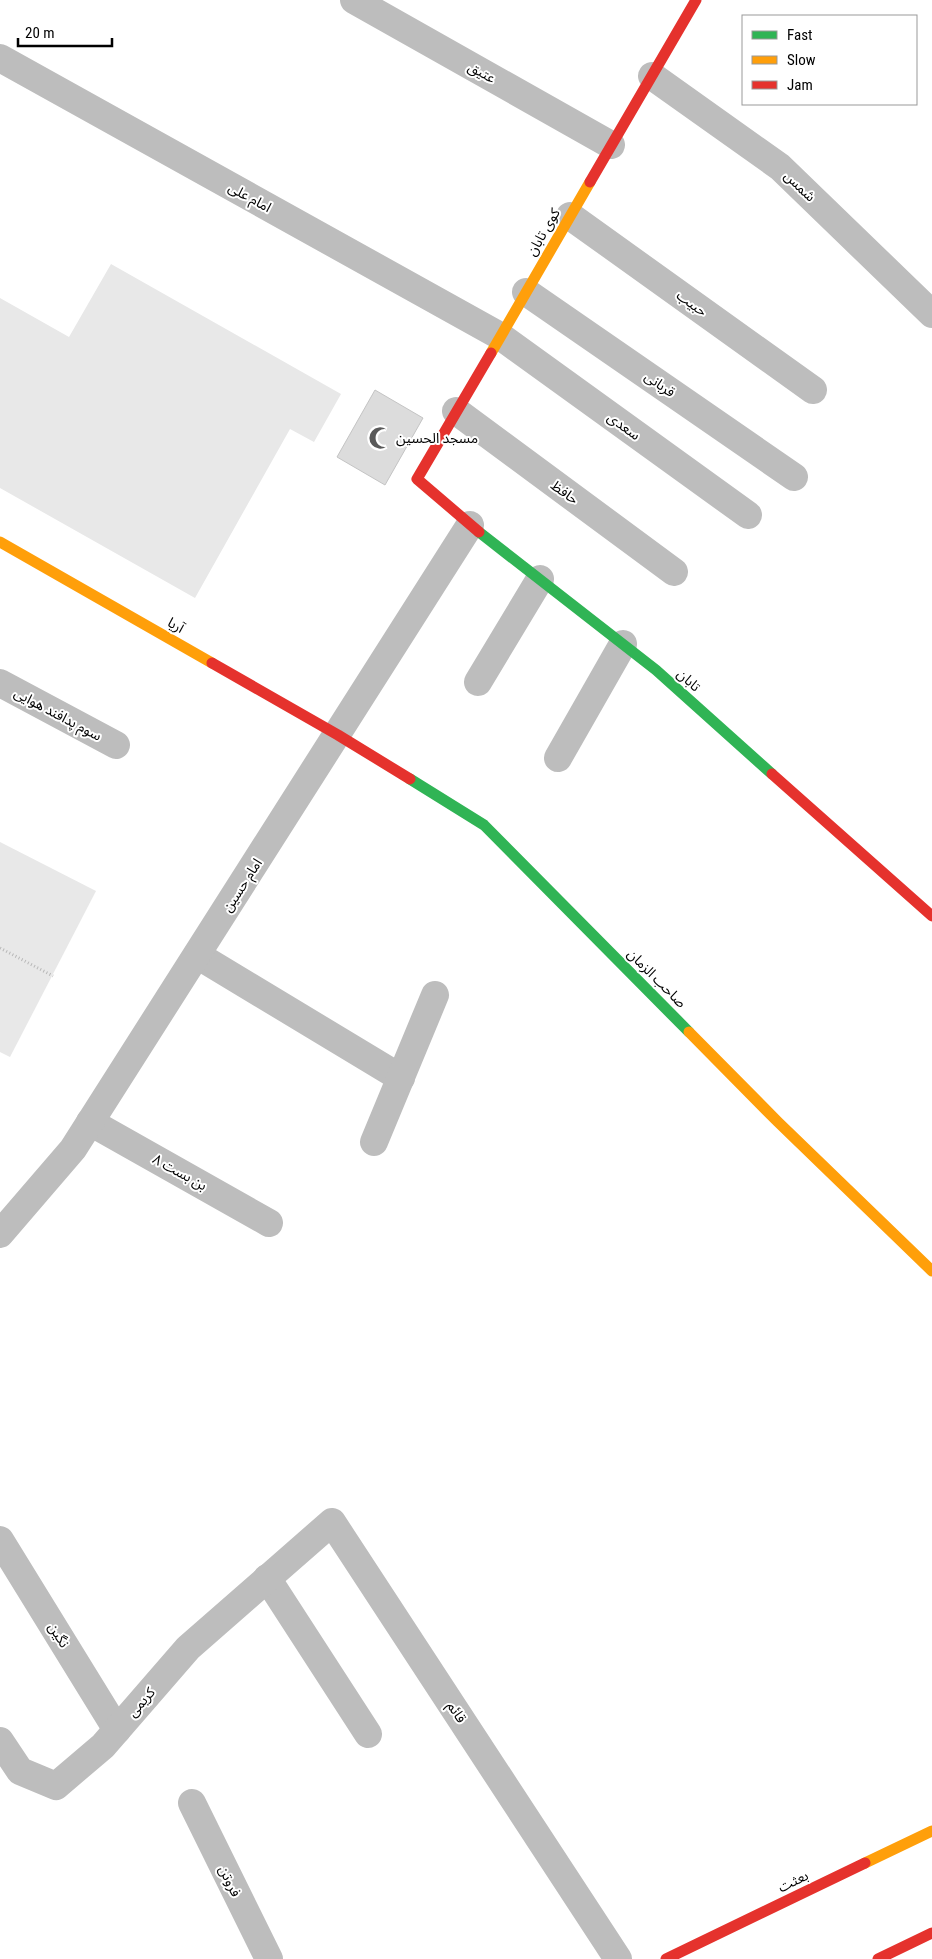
<svg xmlns="http://www.w3.org/2000/svg" width="932" height="1959" font-family="'Roboto Condensed','Noto Sans Arabic',sans-serif">
<rect width="100%" height="100%" fill="#fff"/>
<g fill="#e8e8e8">
<polygon points="111,264 341,394 314,442 290,429 195,598 0,488 0,298 69,337"/>
<polygon points="0,842 96,891 10,1057 0,1052"/>
</g>
<polygon fill="#dcdcdc" stroke="#c4c4c4" points="375,390 423,418 385,485 337,457"/>
<g fill="none" stroke-linecap="round" stroke-linejoin="round">
<polyline stroke="#b8b8b8" stroke-width="3" stroke-dasharray="1 2.5" stroke-linecap="butt" points="0,948 53,976"/>
<g stroke="#bdbdbd" stroke-width="28">
<polyline points="354,0 611,145"/>
<polyline points="0,58 500,336 748,515"/>
<polyline points="652,76 780,167 932,314"/>
<polyline points="570,216 813,390"/>
<polyline points="526,292 794,477"/>
<polyline points="456,411 674,572"/>
<polyline points="478,682 540,579"/>
<polyline points="0,683 116,745"/>
<polyline points="558,758 623,644"/>
<polyline points="197,955 401,1078"/>
<polyline points="90,1122 269,1223"/>
<polyline points="374,1142 435,995"/>
<polyline points="0,1234 73,1149 470,525"/>
<polyline points="0,1540 117,1730"/>
<polyline points="267,1578 368,1734"/>
<polyline points="0,1741 20,1771 56,1786 103,1746 188,1648 332,1522 618,1959"/>
<polyline points="192,1803 269,1959"/>
</g>
<g stroke="#30b455" stroke-width="11">
<polyline points="479,532 656,670 772,774"/>
<polyline points="410,779 484,825 689,1032"/>
</g>
<g stroke="#ff9f0a" stroke-width="11">
<polyline points="491,353 590,182"/>
<polyline points="0,542 212,663"/>
<polyline points="689,1032 778,1122 932,1271"/>
<polyline points="865,1863 932,1831"/>
</g>
<g stroke="#e5322d" stroke-width="11">
<polyline points="590,182 696,0"/>
<polyline points="479,532 417,479 491,353"/>
<polyline points="212,663 338,735 410,779"/>
<polyline points="772,774 932,916"/>
<polyline points="666,1959 865,1863"/>
<polyline points="878,1959 932,1933"/>
</g>
</g>
<defs>
<symbol id="mosque-bare" viewBox="-9 -9 18 18"><path d="M3.5-4.9A6 6 0 1 0 3.5 4.9A5 5 0 1 1 3.5-4.9Z" fill="#595959" stroke="#fff" stroke-width="2.5" paint-order="stroke"/></symbol>
</defs>
<g fill-rule="evenodd">
<use href="#mosque-bare" x="364" y="422" width="32" height="32"/>
</g>
<g text-anchor="middle" dominant-baseline="central" stroke-width="4" stroke-linejoin="round" paint-order="stroke">
<g font-size="14" fill="#000" stroke="#fff">
<text transform="translate(482 72) rotate(29)">عتیق</text>
<text transform="translate(800 186) rotate(44)">شمس</text>
<text transform="translate(250 197) rotate(29)">امام علی</text>
<text transform="translate(543 232) rotate(-60)">کوی تابان</text>
<text transform="translate(692 303) rotate(36)">حبیب</text>
<text transform="translate(660 384) rotate(35)">قربانی</text>
<text transform="translate(624 426) rotate(36)">سعدی</text>
<text transform="translate(565 492) rotate(36)">حافظ</text>
<text transform="translate(176 625) rotate(30)">آریا</text>
<text transform="translate(689 680) rotate(42)">تابان</text>
<text transform="translate(58 714) rotate(28)">سوم پدافند هوایی</text>
<text transform="translate(242 885) rotate(-57)">امام حسین</text>
<text transform="translate(657 978) rotate(45)">صاحب الزمان</text>
<text transform="translate(180 1172) rotate(29)">بن بست ۸</text>
<text transform="translate(59 1635) rotate(58)">نگین</text>
<text transform="translate(141 1702) rotate(-49)">کریمی</text>
<text transform="translate(457 1712) rotate(57)">قائم</text>
<text transform="translate(230 1881) rotate(64)">فروتن</text>
<text transform="translate(793 1881) rotate(-26)">بعثت</text>
</g>
<g font-size="14" fill="#000" stroke="#fff" text-anchor="start">
<text x="396" y="438">مسجد الحسین</text>
</g>
</g>
<rect x="742" y="15" width="175" height="90" fill="#ffffff" stroke="#999999"/>
<rect x="752" y="31" width="25" height="8" fill="#30b455" stroke="#999999"/>
<text x="787" y="40" font-size="15" fill="#000000">Fast</text>
<rect x="752" y="56" width="25" height="8" fill="#ff9f0a" stroke="#999999"/>
<text x="787" y="65" font-size="15" fill="#000000">Slow</text>
<rect x="752" y="81" width="25" height="8" fill="#e5322d" stroke="#999999"/>
<text x="787" y="90" font-size="15" fill="#000000">Jam</text>
<path d="M18 38v8h94v-8" fill="none" stroke="#000000" stroke-width="2.5"/>
<text x="25" y="38" font-size="15" fill="#000000" stroke="#ffffff" stroke-width="4" paint-order="stroke">20 m</text>
</svg>
